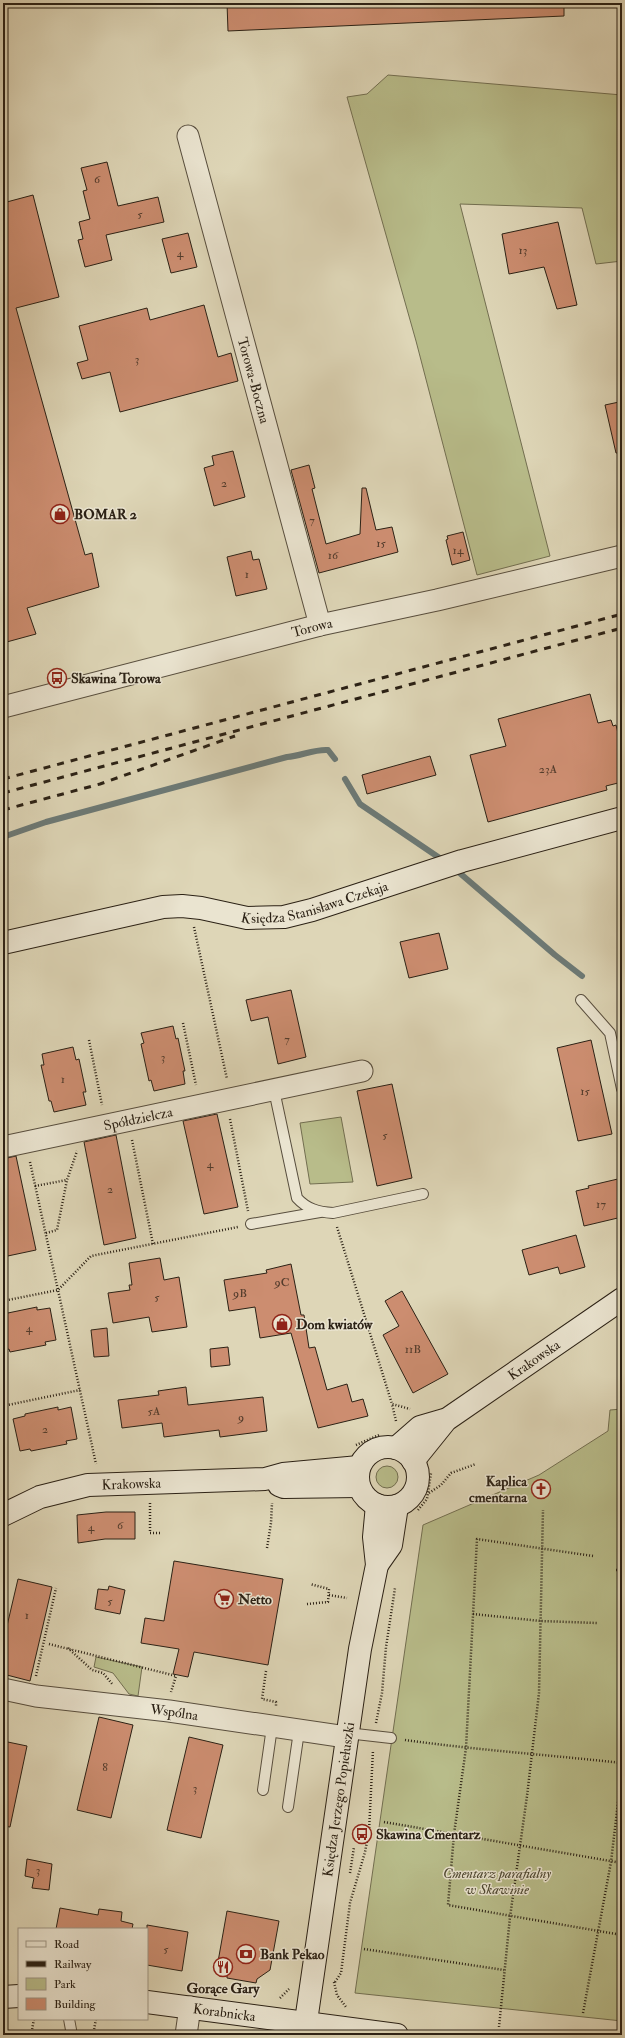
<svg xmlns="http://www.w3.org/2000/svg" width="625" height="2038" font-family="'IM FELL Double Pica',serif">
<rect width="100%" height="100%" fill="#ded6b7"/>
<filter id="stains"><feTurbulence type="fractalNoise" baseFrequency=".005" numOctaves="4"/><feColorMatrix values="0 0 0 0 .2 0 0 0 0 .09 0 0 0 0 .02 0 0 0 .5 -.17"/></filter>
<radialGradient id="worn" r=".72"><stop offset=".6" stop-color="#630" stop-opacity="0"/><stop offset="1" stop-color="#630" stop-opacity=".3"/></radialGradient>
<g fill="#b8bc8a" stroke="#726e50">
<polygon points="388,75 622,95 622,261 596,264 582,208 460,204 550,556 477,575 416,341 347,97 367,94"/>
<polygon points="341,1117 353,1182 310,1184 300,1123"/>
<polygon points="622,1409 622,2021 355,1993 423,1525 539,1475 608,1431 610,1410"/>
<circle cx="387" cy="1477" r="11"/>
<polygon points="96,1657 142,1667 138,1696 129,1694 113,1673 94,1667"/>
</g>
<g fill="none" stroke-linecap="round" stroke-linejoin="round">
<g stroke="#6c7a77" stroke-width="6">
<polyline points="345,779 360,804 444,861"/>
<path d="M 3,837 L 46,822 L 287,757 C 301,756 314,749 328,750 L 335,759"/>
<polyline points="455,869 555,955 582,976"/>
</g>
</g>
<g fill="#cc8d70" stroke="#2b2115">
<polygon points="227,3 564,3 564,16 228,31"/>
<polygon points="107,162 118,206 158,197 164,222 106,235 112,260 85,267 78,240 83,239 79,222 90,219 83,191 87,190 81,168"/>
<polygon points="33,195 59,297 16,308 85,555 92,553 99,587 27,608 36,634 3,643 3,203"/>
<polygon points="558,222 577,305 557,309 544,267 509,274 502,234"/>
<polygon points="188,233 197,267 171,273 162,239"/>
<polygon points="204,305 218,357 231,353 238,381 120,412 110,372 82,379 77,363 88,360 79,326 147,308 150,320"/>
<polygon points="619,402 622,416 622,453 616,453 605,405"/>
<polygon points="233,451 245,497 214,506 204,468 214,465 212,456"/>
<polygon points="309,465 315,488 312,489 326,544 360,534 362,488 366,488 376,530 392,527 398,552 319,573 291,470"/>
<polygon points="463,532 470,560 452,565 446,540 448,539 447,536"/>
<polygon points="251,551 253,560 259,559 267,589 236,596 227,557"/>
<polygon points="590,694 598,723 611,720 613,726 616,725 622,749 622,782 606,786 607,790 488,822 470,755 506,746 498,719"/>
<polygon points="430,756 436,775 367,794 362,775"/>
<polygon points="439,933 448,969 409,978 400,942"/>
<polygon points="291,990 306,1057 278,1064 268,1017 251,1021 246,1000"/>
<polygon points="173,1026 176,1039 178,1038 185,1071 183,1071 185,1084 154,1091 151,1080 149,1081 141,1044 144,1043 141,1033"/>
<polygon points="591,1040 612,1134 578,1141 557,1048"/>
<polygon points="73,1047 76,1060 79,1059 86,1092 83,1092 86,1105 54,1112 51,1101 49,1101 41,1065 44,1065 42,1054"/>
<polygon points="392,1084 412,1178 377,1186 357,1091"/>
<polygon points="217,1114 238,1207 204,1214 183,1121"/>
<polygon points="116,1135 136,1238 104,1245 84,1142"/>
<polygon points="16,1156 36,1250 3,1257 3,1159"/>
<polygon points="622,1178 622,1217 584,1226 576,1191 589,1188 588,1186"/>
<polygon points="576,1235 585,1267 560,1274 558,1267 529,1275 522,1250"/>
<polygon points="160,1258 164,1280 179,1277 187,1327 152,1332 149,1317 113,1323 108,1293 130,1290 129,1285 132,1285 129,1263"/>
<polygon points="291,1264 301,1315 304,1315 309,1348 315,1347 327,1390 347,1384 352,1402 363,1399 368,1416 318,1428 291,1333 260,1338 255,1307 229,1311 224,1280 267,1273 266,1270"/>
<polygon points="402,1291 448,1374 413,1393 383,1335 399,1326 385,1301"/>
<polygon points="37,1307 37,1310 50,1308 56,1340 45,1342 46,1345 10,1352 9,1349 3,1351 3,1314"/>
<polygon points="107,1328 109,1356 94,1357 91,1330"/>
<polygon points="228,1347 230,1365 211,1367 210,1349"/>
<polygon points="186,1387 188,1405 263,1397 267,1431 220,1437 219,1430 164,1437 162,1423 122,1428 118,1400 159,1395 158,1391"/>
<polygon points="58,1407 58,1410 71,1407 77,1439 66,1441 67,1444 31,1451 30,1449 20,1451 13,1419 25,1416 25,1414"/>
<polygon points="106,1512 135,1512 135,1539 105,1539 78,1543 77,1515"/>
<polygon points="174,1561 283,1579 268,1665 194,1652 188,1677 173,1674 179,1649 141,1643 145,1618 164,1621"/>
<polygon points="18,1579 52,1587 30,1681 3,1674 3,1643"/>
<polygon points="109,1586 125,1590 120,1614 95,1609 98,1589 108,1590"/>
<polygon points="99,1717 133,1725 111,1818 77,1810"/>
<polygon points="189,1737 223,1745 201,1838 167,1830"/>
<polygon points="3,1741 27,1746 10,1827 3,1826"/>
<polygon points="27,1859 52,1864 49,1890 32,1888 34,1878 25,1876"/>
<polygon points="60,1908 98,1915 99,1909 122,1912 121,1921 133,1924 132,1929 56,1929"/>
<polygon points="227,1911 279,1921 270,1970 257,1979 256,1983 227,1978 227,1975 216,1973"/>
<polygon points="147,1925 188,1932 182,1971 147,1965"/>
</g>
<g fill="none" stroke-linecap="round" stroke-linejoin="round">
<defs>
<g id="lane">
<polyline points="581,1000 610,1033 622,1089"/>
<path d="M 274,1090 L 297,1198 C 307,1209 318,1212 333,1213 L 423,1194"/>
<polyline points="251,1224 320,1212"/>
<polyline points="347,1733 391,1738"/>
<polyline points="263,1790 272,1727"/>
<polyline points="288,1807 299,1731"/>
<polyline points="69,2019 72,2035"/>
</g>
<g id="street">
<path id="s1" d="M 188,136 L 320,625"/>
<path id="s2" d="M 3,707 L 320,625 L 437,600 L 622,556"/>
<path id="s3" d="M 3,1147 L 362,1071"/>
<path id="s4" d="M 3,1689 L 36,1696 L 169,1711 L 346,1737"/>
<polyline points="186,2035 190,2007"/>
</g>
<g id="secondary">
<path id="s5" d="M 3,943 L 163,907 L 182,906 L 201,908 L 247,918 L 284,917 L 312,910 L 462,861 L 622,818"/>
<circle cx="388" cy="1477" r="30"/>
<polyline points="396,1448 420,1427 444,1420"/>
<path id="s6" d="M 413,1461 L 446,1420 L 622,1299"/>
<polyline points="279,1485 284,1487 358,1486"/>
<path id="s7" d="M 3,1515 L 40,1497 L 88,1485 L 265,1479 L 283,1474 L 359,1467"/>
<polyline points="377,1565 391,1545 397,1506"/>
<polyline points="3,1997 19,1996"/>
<path id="s8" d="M 147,2002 L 397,2035"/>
<path id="s9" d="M 304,2035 L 360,1649 L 377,1565 L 374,1537 L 377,1505"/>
</g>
</defs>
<use href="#lane" stroke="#584e3e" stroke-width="12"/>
<use href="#street" stroke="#584e3e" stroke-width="23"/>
<use href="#secondary" stroke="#2b2115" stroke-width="24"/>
<g stroke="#2b2115" stroke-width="2.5" stroke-dasharray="1 2" stroke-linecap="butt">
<polyline points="194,927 227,1079"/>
<polyline points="183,1023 196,1085"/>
<polyline points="89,1040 102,1105"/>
<polyline points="230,1119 248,1211"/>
<polyline points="3,1120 5,1127"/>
<polyline points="132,1140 153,1244"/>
<polyline points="30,1162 96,1464"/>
<polyline points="35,1186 67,1180"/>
<polyline points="337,1227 392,1404"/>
<polyline points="46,1233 57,1230 67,1180 77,1151"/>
<polyline points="3,1301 58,1290 91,1256 238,1227"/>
<polyline points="3,1406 80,1390"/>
<polyline points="396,1421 392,1404 410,1409"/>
<polyline points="356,1445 379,1435"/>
<polyline points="429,1493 441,1485 451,1473 476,1464"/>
<polyline points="150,1503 150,1533 160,1533"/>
<polyline points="418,1510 427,1499 431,1473"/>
<polyline points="267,1548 271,1523 272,1503"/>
<polyline points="593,1556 477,1539 466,1748 454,1834 448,1905 622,1935"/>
<polyline points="616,1570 622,1570"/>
<polyline points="329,1595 347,1598"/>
<polyline points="307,1604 328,1602 329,1589 310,1584"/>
<polyline points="473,1614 541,1621 597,1623"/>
<polyline points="49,1644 176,1676 171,1692"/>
<polyline points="68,1648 92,1670 103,1673 113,1685"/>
<polyline points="266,1671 262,1699 276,1702 276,1707"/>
<polyline points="36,1676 56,1588"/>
<polyline points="376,1723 382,1693 386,1647 395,1588"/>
<path d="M 405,1740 C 477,1750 550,1755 622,1763"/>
<polyline points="384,1822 622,1863"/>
<polyline points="350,1873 354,1847"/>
<polyline points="364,1949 504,1970"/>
<polyline points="334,1982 337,1995 346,2007"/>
<polyline points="335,1982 341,1973 350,1903 365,1852 369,1831 373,1750"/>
<polyline points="280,1998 289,1989"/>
<polyline points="583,2013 611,1862 622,1768"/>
<polyline points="499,2027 510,1917 527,1796 539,1693 543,1510"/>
<polyline points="544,2032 578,2035"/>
<polyline points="31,2035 34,2019"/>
<polyline points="93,2035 96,2019"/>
</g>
<use href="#lane" stroke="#eae4d0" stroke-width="10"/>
<use href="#street" stroke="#eae4d0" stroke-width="21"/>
<use href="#secondary" stroke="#eae4d0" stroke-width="22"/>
<g stroke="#2b2115" stroke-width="3" stroke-dasharray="7 7" stroke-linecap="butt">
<polyline points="3,779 622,614"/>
<polyline points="3,793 622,628"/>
<polyline points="3,810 100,784 235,736"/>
</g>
</g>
<defs>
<symbol id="shop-ring" viewBox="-11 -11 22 22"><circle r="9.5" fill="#eae4d0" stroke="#8f2418" stroke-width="1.5"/><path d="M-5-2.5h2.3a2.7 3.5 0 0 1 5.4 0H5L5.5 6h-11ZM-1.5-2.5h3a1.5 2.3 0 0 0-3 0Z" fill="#8f2418"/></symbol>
<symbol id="bus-ring" viewBox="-11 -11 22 22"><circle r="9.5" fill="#eae4d0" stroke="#8f2418" stroke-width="1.5"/><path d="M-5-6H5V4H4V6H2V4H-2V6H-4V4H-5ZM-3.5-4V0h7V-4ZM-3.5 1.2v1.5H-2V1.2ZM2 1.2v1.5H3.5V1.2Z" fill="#8f2418"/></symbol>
<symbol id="church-ring" viewBox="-11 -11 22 22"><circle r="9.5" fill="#eae4d0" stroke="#8f2418" stroke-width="1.5"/><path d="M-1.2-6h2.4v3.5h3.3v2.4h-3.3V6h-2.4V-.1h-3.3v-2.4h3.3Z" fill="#8f2418"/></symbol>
<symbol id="supermarket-ring" viewBox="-11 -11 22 22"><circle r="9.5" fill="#eae4d0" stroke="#8f2418" stroke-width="1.5"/><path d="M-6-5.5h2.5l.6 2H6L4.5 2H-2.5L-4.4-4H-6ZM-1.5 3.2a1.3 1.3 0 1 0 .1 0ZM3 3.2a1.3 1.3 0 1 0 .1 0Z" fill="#8f2418"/></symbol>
<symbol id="bank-ring" viewBox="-11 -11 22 22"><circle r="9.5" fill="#eae4d0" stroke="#8f2418" stroke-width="1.5"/><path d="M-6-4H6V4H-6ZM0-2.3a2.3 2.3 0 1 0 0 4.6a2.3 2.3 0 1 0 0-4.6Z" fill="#8f2418"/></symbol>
<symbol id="restaurant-ring" viewBox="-11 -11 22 22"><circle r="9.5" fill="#eae4d0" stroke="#8f2418" stroke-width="1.5"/><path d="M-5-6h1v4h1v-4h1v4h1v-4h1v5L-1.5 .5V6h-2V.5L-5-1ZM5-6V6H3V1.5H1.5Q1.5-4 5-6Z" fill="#8f2418"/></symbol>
</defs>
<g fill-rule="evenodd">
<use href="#shop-ring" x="49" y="503" width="22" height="22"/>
<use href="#bus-ring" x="46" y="667" width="22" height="22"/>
<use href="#shop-ring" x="271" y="1313" width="22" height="22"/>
<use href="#church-ring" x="530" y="1478" width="22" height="22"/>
<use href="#supermarket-ring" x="213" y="1588" width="22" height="22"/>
<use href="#bus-ring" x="351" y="1823" width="22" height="22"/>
<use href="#bank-ring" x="235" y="1943" width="22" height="22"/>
<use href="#restaurant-ring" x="212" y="1956" width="22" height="22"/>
</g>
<g text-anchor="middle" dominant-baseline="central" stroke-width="3" stroke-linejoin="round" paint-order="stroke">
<g font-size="12" fill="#533c2c">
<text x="97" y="179">6</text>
<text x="140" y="214">5</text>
<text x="523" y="250">13</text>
<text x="180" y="253">4</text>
<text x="137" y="359">3</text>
<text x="224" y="483">2</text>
<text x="312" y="520">7</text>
<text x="381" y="543">15</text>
<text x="458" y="550">14</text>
<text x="333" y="555">16</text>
<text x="247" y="574">1</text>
<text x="548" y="769">23A</text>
<text x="287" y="1039">7</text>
<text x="163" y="1057">3</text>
<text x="63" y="1079">1</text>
<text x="585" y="1091">15</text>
<text x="385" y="1135">5</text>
<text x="210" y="1164">4</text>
<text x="110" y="1189">2</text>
<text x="601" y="1204">17</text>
<text x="282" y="1282">9C</text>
<text x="240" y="1293">9B</text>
<text x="157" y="1297">5</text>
<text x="29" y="1328">4</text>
<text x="413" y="1349">11B</text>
<text x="154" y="1411">5A</text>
<text x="241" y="1417">9</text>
<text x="45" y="1429">2</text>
<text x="120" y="1525">6</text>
<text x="91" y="1527">4</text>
<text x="110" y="1601">5</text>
<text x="27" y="1615">1</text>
<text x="105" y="1767">8</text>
<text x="195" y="1788">3</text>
<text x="38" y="1870">3</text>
<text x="166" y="1949">5</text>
</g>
<g font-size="14" fill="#2b2115" stroke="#eae4d0">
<text stroke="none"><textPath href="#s1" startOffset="253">Torowa-Boczna</textPath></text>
<text stroke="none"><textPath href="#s2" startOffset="319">Torowa</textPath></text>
<text stroke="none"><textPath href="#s5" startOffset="319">Księdza Stanisława Czekaja</textPath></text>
<text stroke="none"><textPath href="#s3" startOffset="138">Spółdzielcza</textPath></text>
<text stroke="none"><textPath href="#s6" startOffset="159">Krakowska</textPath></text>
<text stroke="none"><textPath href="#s7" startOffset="134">Krakowska</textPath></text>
<text stroke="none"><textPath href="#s4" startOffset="173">Wspólna</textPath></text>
<text stroke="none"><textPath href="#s9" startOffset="238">Księdza Jerzego Popiełuszki</textPath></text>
<text stroke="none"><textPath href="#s8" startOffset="78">Korabnicka</textPath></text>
</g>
<g font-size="14" font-weight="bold" fill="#2b2115" stroke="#eae4d0" text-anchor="start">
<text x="74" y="514">BOMAR 2</text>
<text x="71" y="678">Skawina Torowa</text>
<text x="296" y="1324">Dom kwiatów</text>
<text x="527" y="1481" text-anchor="end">Kaplica<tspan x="527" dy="16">cmentarna</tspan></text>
<text x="238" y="1599">Netto</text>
<text x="376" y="1834">Skawina Cmentarz</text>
<text x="260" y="1954">Bank Pekao</text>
<text x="223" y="1988" text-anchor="middle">Gorące Gary</text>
</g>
<g font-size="14" font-style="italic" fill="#4e4832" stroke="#eae4d0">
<text x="497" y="1873">Cmentarz parafialny<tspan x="497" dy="16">w Skawinie</tspan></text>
</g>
</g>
<rect width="625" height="2038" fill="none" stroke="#ded6b7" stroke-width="16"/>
<rect x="4" y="4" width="617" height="2030" fill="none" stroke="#2b2115" stroke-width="2"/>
<rect x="8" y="8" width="609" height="2022" fill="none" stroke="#2b2115"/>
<rect x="18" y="1928" width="130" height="92" fill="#eae4d0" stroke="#9e9685"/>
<rect x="26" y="1941" width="20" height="6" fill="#eae4d0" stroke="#9e9685"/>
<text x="54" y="1948" font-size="12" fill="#2b2115">Road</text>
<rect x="26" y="1961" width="20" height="6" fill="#2b2115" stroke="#9e9685"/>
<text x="54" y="1968" font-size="12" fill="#2b2115">Railway</text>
<rect x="26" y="1978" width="20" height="12" fill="#b8bc8a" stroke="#9e9685"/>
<text x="54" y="1988" font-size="12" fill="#2b2115">Park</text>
<rect x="26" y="1998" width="20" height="12" fill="#cc8d70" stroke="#9e9685"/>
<text x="54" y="2008" font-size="12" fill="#2b2115">Building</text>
<rect width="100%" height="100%" filter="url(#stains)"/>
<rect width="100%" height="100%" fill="url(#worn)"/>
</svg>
